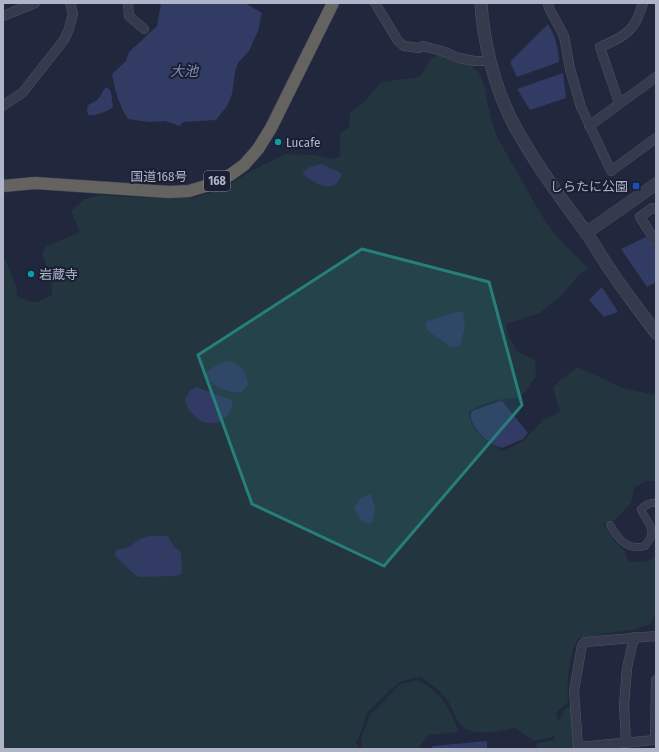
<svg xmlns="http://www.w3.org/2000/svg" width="659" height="752" font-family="'Fira Sans Condensed','Noto Sans JP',sans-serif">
<rect width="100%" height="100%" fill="#21273d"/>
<g fill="#23353e">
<path d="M 439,54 L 469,64 L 479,73 L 485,87 L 488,105 L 496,135 L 542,216 L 557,237 L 588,268 L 577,277 L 564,293 L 540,313 L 506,324 L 508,335 L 518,352 L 535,360 L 536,377 L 520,398 C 498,399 489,401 469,411 C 469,430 488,443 504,451 L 523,441 L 543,420 L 560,412 L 553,388 L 561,379 L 578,367 L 623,388 L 656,395 L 656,481 L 646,481 L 634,488 L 631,503 L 615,520 L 603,524 L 615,542 L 625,551 L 628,562 L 649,561 L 656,556 L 656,612 L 651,624 L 637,629 L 578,638 C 568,659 567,680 568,702 L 556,713 L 559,721 L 565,708 L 571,707 L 574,749 L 537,749 L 536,743 L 555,740 L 554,734 L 552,737 L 534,741 L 515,728 C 503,730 489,734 478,732 C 456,730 457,716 448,701 C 441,691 430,683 420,677 L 399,682 L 367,713 L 363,727 L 356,743 L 360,749 L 3,749 L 3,254 L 18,291 L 16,295 C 33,304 36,305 52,294 L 51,278 L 42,253 L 47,246 L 80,232 L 71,211 L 85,199 L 101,195 L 130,197 L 194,198 L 224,188 L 251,171 L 285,154 L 315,155 L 332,159 L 340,156 L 340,133 L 349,127 L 350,113 L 365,101 L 381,82 L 420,77 L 430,60 Z"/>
<path d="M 418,680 C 445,696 447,705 459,732 L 429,735 L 417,749 L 363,749 L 361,745 L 362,735 L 370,715 L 400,684 Z"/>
</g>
<g fill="#323b63">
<path d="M 161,3 L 245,3 L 262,13 L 258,31 L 249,51 L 238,63 L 235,72 L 232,94 L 227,106 L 216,120 L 183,122 L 180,126 L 165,121 L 149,122 L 128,119 C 119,105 115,91 112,74 L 126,61 L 129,52 L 157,26 Z"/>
<path d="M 548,24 C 556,37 558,48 559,62 L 517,77 L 510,62 Z"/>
<polygon points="563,73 566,98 530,110 517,89"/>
<path d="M 107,87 L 111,92 L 113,107 C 107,112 96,116 88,115 C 85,100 92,106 99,98 C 102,95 102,90 107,87 Z"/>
<path d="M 322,164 L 341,173 C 342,176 341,178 338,181 C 330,194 311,181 303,174 L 303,172 L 310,167 Z"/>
<polygon points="646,237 656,250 656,282 647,287 621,249"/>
<polygon points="602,287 618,312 604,317 589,300"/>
<polygon points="461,311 463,312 465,327 460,346 451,347 428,331 425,325 427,321"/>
<path d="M 229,361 C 240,363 248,374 248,385 L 242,392 C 231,395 211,385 205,376 C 208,368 221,363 229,361 Z"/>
<path d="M 196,387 L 232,400 C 234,407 227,416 222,421 C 207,426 200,423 190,411 C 187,407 185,404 185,399 L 190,391 Z"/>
<path d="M 500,401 L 503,402 L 528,433 L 523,439 L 502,448 C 498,447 494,445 490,443 C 483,437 466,420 472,411 Z"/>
<polygon points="371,494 375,509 372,522 368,524 359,518 354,507 361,498"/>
<polygon points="150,536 168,536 174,547 181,552 182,572 180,575 174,576 139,577 133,573 115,556 115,553 117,550 129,547 140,539"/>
<polygon points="487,741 487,749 430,749 433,746"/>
</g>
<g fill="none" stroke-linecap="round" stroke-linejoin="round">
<defs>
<path id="pedestrian" d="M 610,525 C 618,539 627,551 645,546 L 652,535 L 650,525 L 642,512 L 641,509 C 646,505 650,502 656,503"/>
<g id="minor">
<polyline points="128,3 129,16 144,29"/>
<polyline points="375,3 398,41 404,46 419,48 423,46 445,52 459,58 474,61 491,61"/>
<polyline points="548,3 549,8 564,36 570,69 581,107 611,171 656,138"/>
<polyline points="3,16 35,3"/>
<path d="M 619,103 L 600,47 C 614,41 629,35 636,21 C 639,16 641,9 643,3"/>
<path d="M 3,106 C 9,100 17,98 23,92 L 64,40 L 69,29 L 73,13 L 70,3"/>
<polyline points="589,126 656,77"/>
<polyline points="656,209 652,208 640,217 656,242"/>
<polyline points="656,636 585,642 582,645 574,691 578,747 655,740 656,680"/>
<polyline points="626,743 624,705 627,668 634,637"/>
</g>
<g id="tertiary">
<path d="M 481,3 C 483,40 494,84 510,117 C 531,158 558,194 585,231 C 595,245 603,260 613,274 C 626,294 642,313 656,333"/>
<polyline points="586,233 656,184"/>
</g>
<polyline id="trunk" points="3,186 35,183 169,192 189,191 209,185 230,175 244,165 258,149 271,128 333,3"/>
</defs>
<use href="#pedestrian" stroke="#505468" stroke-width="8"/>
<use href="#minor" stroke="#505468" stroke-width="10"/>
<use href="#tertiary" stroke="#505468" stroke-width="13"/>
<use href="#trunk" stroke="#3d4155" stroke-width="13"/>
<use href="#pedestrian" stroke="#353a4d" stroke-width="7"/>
<use href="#minor" stroke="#353a4d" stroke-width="9"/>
<use href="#tertiary" stroke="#353a4d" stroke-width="12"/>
<use href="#trunk" stroke="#64635f" stroke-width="12"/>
</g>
<path fill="#277f7c" fill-opacity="0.2" stroke="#277f7c" stroke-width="3" stroke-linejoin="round" d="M 362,249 L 489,282 L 522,405 L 384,566 L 252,504 L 198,355 Z"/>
<g fill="#0f9aa8" stroke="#1a1f32" stroke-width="1.5">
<circle cx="278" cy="142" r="4"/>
<circle cx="31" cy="274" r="4"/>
</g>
<rect fill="#1a4fb4" stroke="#1a1f32" stroke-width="1.5" x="632" y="182" width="8" height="8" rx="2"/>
<g text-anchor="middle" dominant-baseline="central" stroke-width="4" stroke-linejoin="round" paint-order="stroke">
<rect fill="#1a1f32" stroke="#83879c" stroke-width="1" x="204" y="171" width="26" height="20" rx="3"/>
<g font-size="12" font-weight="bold" fill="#b0b4c9">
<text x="217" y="181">168</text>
</g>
<g font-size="13" fill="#b0b4c9" stroke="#1a1f32" text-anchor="start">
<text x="286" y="142">Lucafe</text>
<text x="628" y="186" text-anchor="end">しらたに公園</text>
<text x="39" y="274">岩蔵寺</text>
</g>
<g font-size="13" fill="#b0b4c9" stroke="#1a1f32">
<text x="159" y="176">国道168号</text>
</g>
<g font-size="14" font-style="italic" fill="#7e8ab7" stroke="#1a1f32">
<text x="184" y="71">大池</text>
</g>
</g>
<rect width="659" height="752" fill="none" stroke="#b0b4c9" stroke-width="8"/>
</svg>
